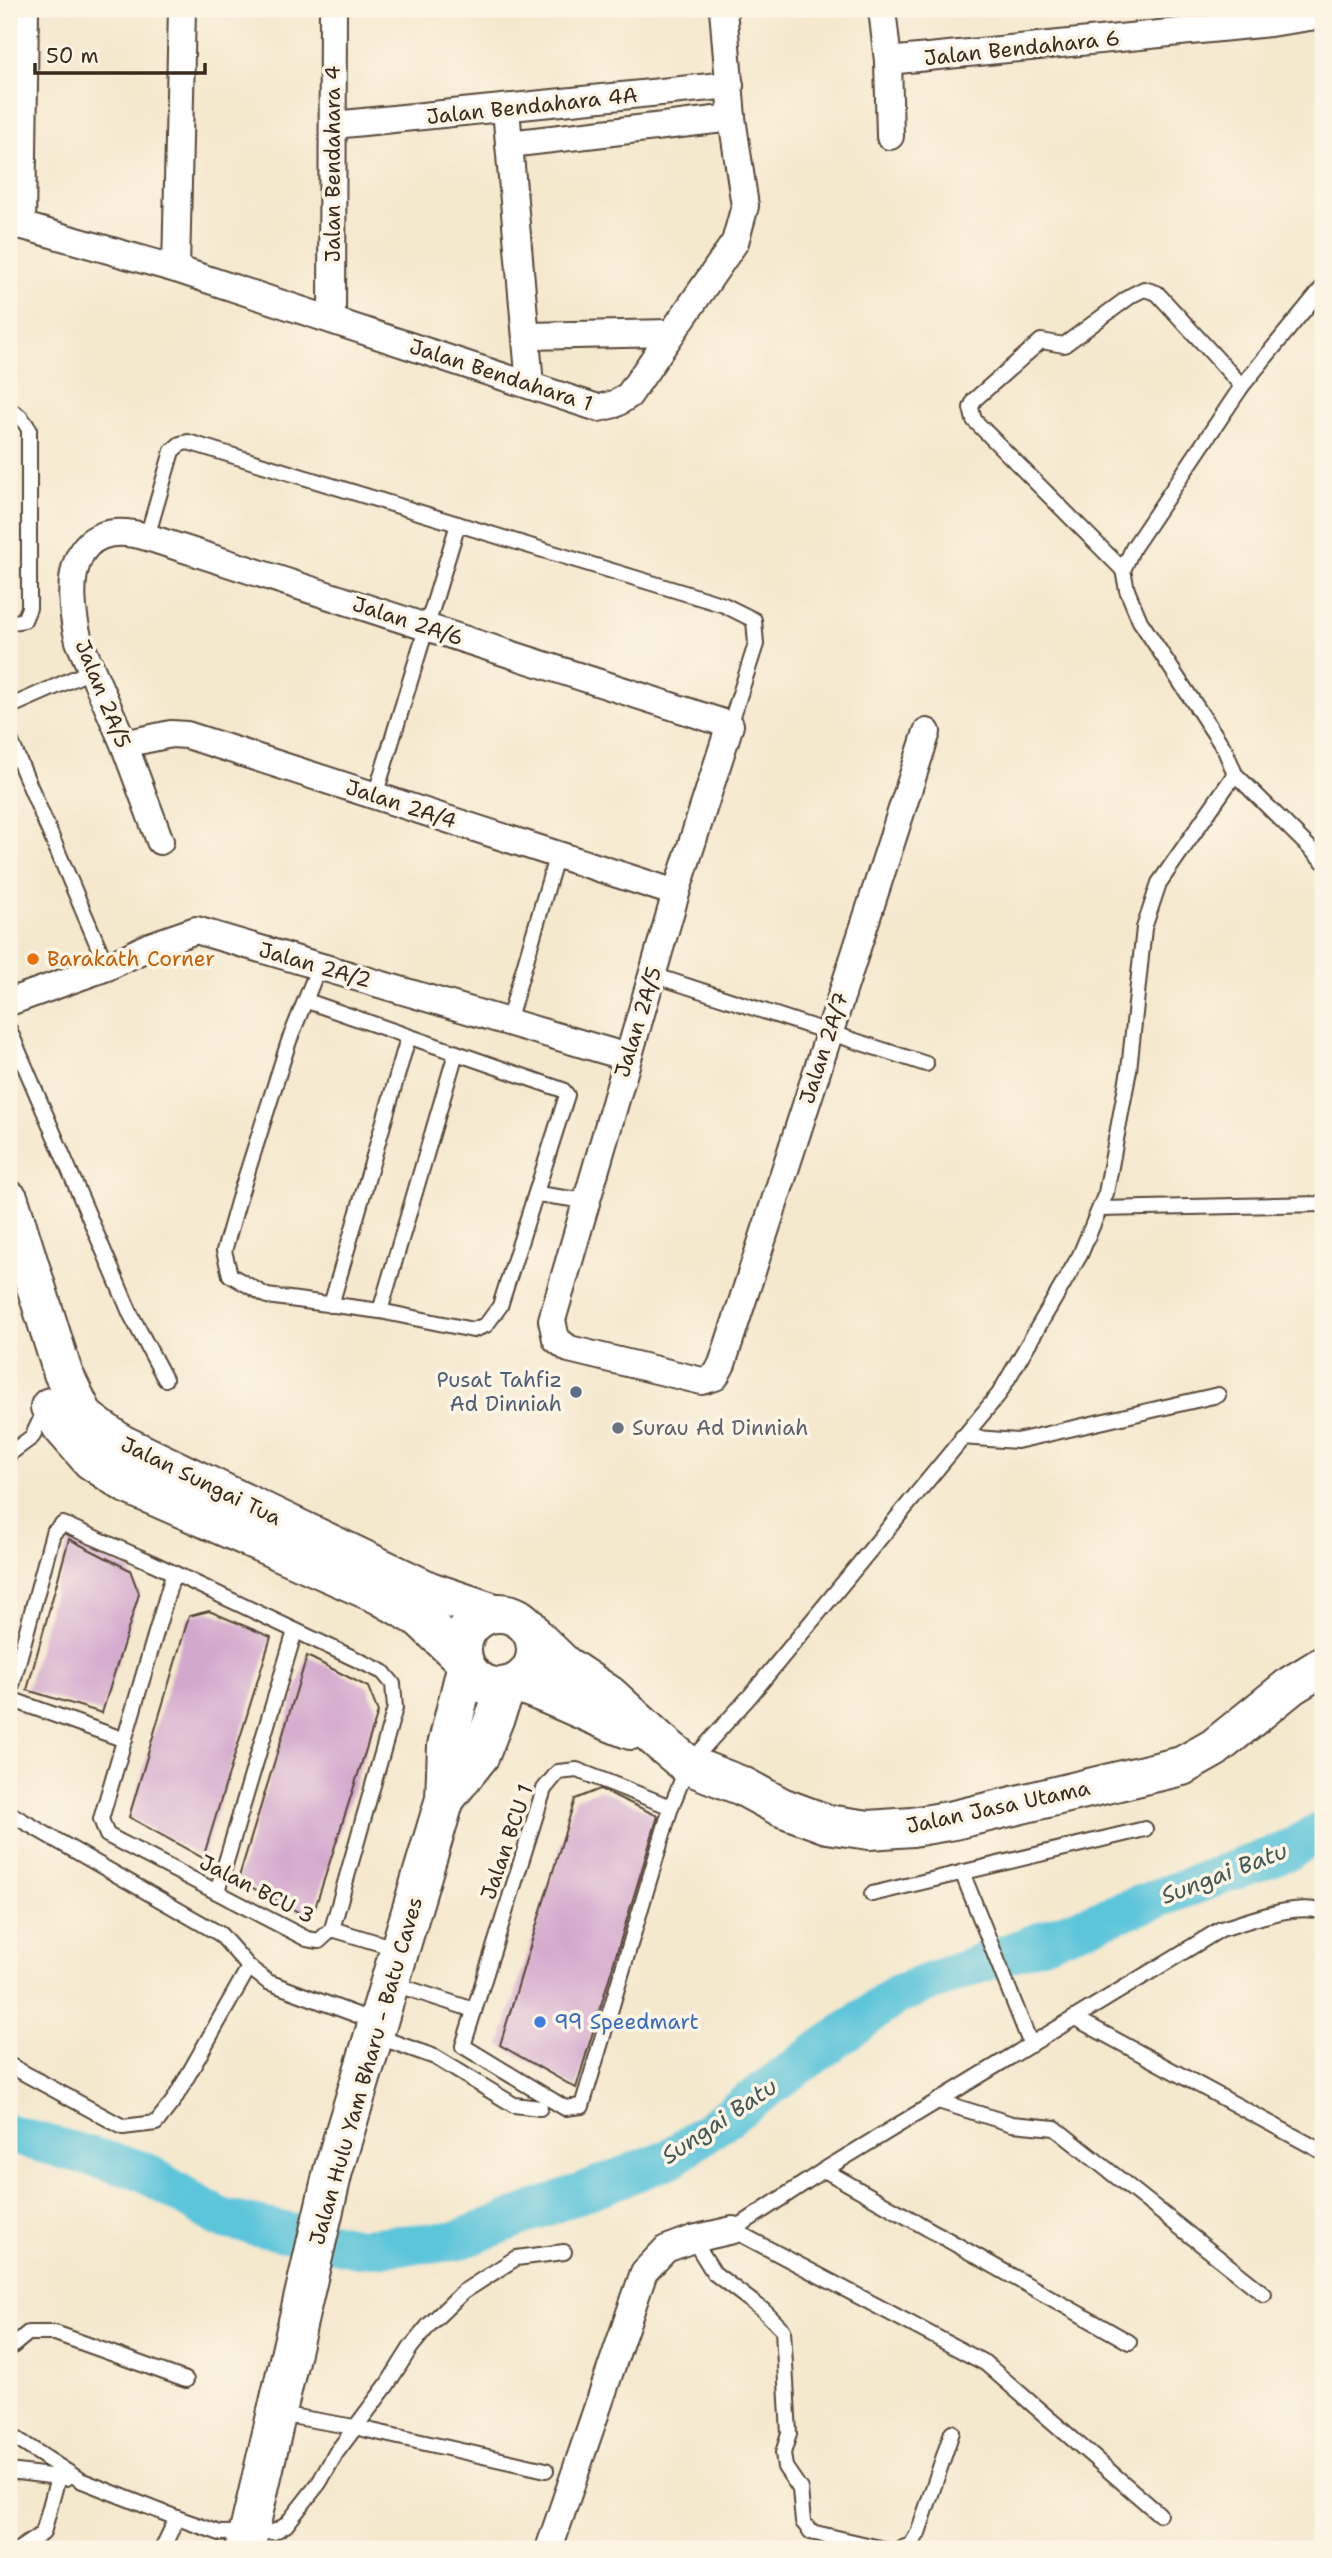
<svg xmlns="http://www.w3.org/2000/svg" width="1332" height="2558" font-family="'Shantell Sans',sans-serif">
<rect width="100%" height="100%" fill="#fcf5e5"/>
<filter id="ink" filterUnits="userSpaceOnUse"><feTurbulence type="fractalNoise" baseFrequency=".0143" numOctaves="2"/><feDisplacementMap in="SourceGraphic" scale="14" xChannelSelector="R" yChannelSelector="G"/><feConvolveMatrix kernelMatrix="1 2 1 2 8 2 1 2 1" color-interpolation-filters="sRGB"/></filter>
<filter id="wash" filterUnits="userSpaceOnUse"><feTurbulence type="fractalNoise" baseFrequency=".00686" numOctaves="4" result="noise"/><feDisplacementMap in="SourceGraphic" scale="28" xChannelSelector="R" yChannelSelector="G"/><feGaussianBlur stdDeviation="1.57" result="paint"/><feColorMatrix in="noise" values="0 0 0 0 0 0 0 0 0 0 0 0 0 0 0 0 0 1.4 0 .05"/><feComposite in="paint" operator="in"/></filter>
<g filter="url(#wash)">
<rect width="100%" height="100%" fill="#f4e8cd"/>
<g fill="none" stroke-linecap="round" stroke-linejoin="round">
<polyline stroke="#5dc5da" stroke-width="40" points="9,2134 143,2171 220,2218 358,2248 456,2241 671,2158 898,1994 1289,1850 1323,1830"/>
</g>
<g id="blocks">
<g fill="#d3a8cd">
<polygon points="69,1539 130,1570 139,1594 102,1713 27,1690"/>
<polygon points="209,1611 271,1637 203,1858 129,1817 189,1616"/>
<polygon points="307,1656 368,1687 378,1712 315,1908 300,1913 238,1880"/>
<polygon points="600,1789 658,1816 576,2088 500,2045 575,1799"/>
</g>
</g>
</g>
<g filter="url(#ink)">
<use href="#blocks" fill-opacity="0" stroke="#574638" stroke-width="2"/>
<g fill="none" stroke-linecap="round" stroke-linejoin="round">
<defs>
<g id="lane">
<polyline points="1323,287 1242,386 1133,548 1123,570 1127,590 1140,621 1225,750 1235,774 1323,861"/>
<path d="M 9,411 C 20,414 23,420 29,429 L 29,608 L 24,620 L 9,623"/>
<polyline points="147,537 172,451 180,444 188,442 724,605 754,620 756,644 730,725"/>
<polyline points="1123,570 974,420 971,408 974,400 1041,341 1064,345 1132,295 1144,289 1157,293 1242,386"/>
<polyline points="9,707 91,671"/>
<polyline points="9,737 107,967"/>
<polyline points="375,796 458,524"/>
<polyline points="653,975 926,1064"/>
<polyline points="307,1001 563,1090 567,1095 500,1306 486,1325 473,1330 380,1311 267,1296 230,1275 224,1251 240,1195 289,1041 319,966"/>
<polyline points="508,1022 557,854"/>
<polyline points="9,1029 131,1315 165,1379"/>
<polyline points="537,1194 586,1201"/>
<polyline points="1100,1209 1323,1204"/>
<polyline points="331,1305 408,1038"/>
<polyline points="380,1311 456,1053"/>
<polyline points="962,1437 1017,1441 1218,1395"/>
<polyline points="9,1454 32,1437 46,1408"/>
<polyline points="125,1740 10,1699 10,1693 53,1533 63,1524 146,1560 383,1672 393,1684 395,1708 332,1929 319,1941 307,1939 107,1835 101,1819 173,1575"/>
<polyline points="671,1807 582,2106 565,2108 463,2046 544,1789 558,1772 577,1770 671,1807 688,1765 750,1696 999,1394 1080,1255 1106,1193 1129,1070 1144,928 1159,883 1235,774"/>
<polyline points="9,1813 220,1934 249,1967 268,1982 376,2022"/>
<polyline points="962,1872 1031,2045"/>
<polyline points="217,1892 295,1631"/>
<polyline points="872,1894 1145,1829"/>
<polyline points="332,1929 398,1949"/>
<polyline points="391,1983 474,2010"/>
<polyline points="1075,2018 1323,2152"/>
<polyline points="376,2036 435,2057 514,2105 540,2108"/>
<polyline points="9,2065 123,2127 156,2123 174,2100 249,1967"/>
<polyline points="938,2101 1012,2124 1055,2128 1264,2294"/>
<polyline points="824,2170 1129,2342"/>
<polyline points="693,2239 714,2273 763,2310 783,2330 789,2434 783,2453 785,2467 800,2489 803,2522 811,2532 884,2549"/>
<polyline points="9,2349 28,2333 55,2333 186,2380"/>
<polyline points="279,2414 354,2427 546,2470"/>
<polyline points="9,2434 80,2480 177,2518 220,2533 274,2532 286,2525 319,2483 336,2453 387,2385 411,2347 429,2325 463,2292 516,2258 564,2252"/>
<polyline points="9,2471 66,2478"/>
<path d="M 1159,2514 L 985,2363 L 733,2230 L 824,2170 L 1221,1929 C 1249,1921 1296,1902 1323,1912"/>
<polyline points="19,2549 43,2533 58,2477"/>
<polyline points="162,2549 177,2518"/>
<polyline points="900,2549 911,2545 918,2533 952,2432"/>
</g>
<g id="street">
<polyline points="882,9 888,61 890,136"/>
<polyline points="888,61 1270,23 1323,15"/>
<polyline points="506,109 530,385"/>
<polyline points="334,125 730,85"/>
<polyline points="509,144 732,118"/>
<polyline points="9,222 176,269 598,408 615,404 629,395 735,242 745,206 732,118 723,9"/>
<polyline points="22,226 25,9"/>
<polyline points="176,269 182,9"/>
<polyline points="332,320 333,9"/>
<polyline points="527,336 671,333"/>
<polyline points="124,744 171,734 187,735 676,893"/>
<path d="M 160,841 L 124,744 L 79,641 C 64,584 69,515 147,537 L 730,725 L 676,893 L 552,1320 L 556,1339 L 569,1349 L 702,1381 L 715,1377 L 722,1364 L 927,732"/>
<polyline points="9,1002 107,967 150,946 196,930 627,1057"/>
<polyline points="549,2549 644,2272 666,2249 693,2239 733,2230"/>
</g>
<g id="secondary">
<polyline points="9,1200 63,1373 85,1418 121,1444 429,1591 494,1613"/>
<polyline points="50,1407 62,1427 91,1460 127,1484 378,1594 420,1618 462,1658"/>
<circle cx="499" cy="1650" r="37"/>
<polyline points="534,1636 564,1665 609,1695 659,1741 688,1765 742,1786 781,1807 827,1824 869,1830 912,1827 954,1820 1182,1766 1214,1748 1292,1685 1323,1666"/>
<path d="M 517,1683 C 556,1696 592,1716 631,1730"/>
<polyline points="445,1799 480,1755 507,1686"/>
<polyline points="245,2549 333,2171 445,1799 447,1746 466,1668"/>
</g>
</defs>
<use href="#lane" stroke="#574638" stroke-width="18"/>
<use href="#street" stroke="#574638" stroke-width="30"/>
<use href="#secondary" stroke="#574638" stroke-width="42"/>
<use href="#lane" stroke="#fff" stroke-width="14"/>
<use href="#street" stroke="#fff" stroke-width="26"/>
<use href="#secondary" stroke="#fff" stroke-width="38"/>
</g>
</g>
<circle fill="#e8710a" stroke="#fcf5e5" stroke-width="2.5" cx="33" cy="959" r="7"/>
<circle fill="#5c6f8a" stroke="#fcf5e5" stroke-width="2.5" cx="576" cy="1392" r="7"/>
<circle fill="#6b7280" stroke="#fcf5e5" stroke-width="2.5" cx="618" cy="1428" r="7"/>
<circle fill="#3f7fe0" stroke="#fcf5e5" stroke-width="2.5" cx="540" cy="2022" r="7"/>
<g text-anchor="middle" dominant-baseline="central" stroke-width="7" stroke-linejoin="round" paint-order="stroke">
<g font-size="21" fill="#3b2a1e" stroke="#fcf5e5">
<text transform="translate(1022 48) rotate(-6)">Jalan Bendahara 6</text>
<text transform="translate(532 106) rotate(-6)">Jalan Bendahara 4A</text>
<text transform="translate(333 164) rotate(-90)">Jalan Bendahara 4</text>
<text transform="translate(501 375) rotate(18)">Jalan Bendahara 1</text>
<text transform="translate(408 621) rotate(18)">Jalan 2A/6</text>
<text transform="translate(103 694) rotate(68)">Jalan 2A/5</text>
<text transform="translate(401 804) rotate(18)">Jalan 2A/4</text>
<text transform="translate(315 965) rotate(16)">Jalan 2A/2</text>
<text transform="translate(638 1022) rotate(-73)">Jalan 2A/5</text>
<text transform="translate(824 1048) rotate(-72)">Jalan 2A/7</text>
<text transform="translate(201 1481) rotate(26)">Jalan Sungai Tua</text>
<text transform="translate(998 1807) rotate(-12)">Jalan Jasa Utama</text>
<text transform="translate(507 1842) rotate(-71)">Jalan BCU 1</text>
<text transform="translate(257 1889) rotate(27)">Jalan BCU 3</text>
<text transform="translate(366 2071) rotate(-74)">Jalan Hulu Yam Bharu - Batu Caves</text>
</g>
<g font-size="21" fill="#c56008" stroke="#fcf5e5" text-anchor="start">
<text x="47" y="959">Barakath Corner</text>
</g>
<g font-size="21" fill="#4e5e75" stroke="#fcf5e5" text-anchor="end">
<text x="562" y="1380">Pusat Tahfiz<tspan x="562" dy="24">Ad Dinniah</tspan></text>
</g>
<g font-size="21" fill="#5b616d" stroke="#fcf5e5" text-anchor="start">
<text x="632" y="1428">Surau Ad Dinniah</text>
</g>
<g font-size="21" fill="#366cbe" stroke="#fcf5e5" text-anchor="start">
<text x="554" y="2022">99 Speedmart</text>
</g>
<g font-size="23" font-style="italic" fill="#455856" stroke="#fcf5e5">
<text transform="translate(1224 1873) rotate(-21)">Sungai Batu</text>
<text transform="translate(719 2121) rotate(-34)">Sungai Batu</text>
</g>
</g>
<rect width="1332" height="2558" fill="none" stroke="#fcf5e5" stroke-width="35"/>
<path d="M35 63v10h170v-10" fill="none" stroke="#3b2a1e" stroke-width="3.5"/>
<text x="46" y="63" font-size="21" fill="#3b2a1e" stroke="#fcf5e5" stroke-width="5" paint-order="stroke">50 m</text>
</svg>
